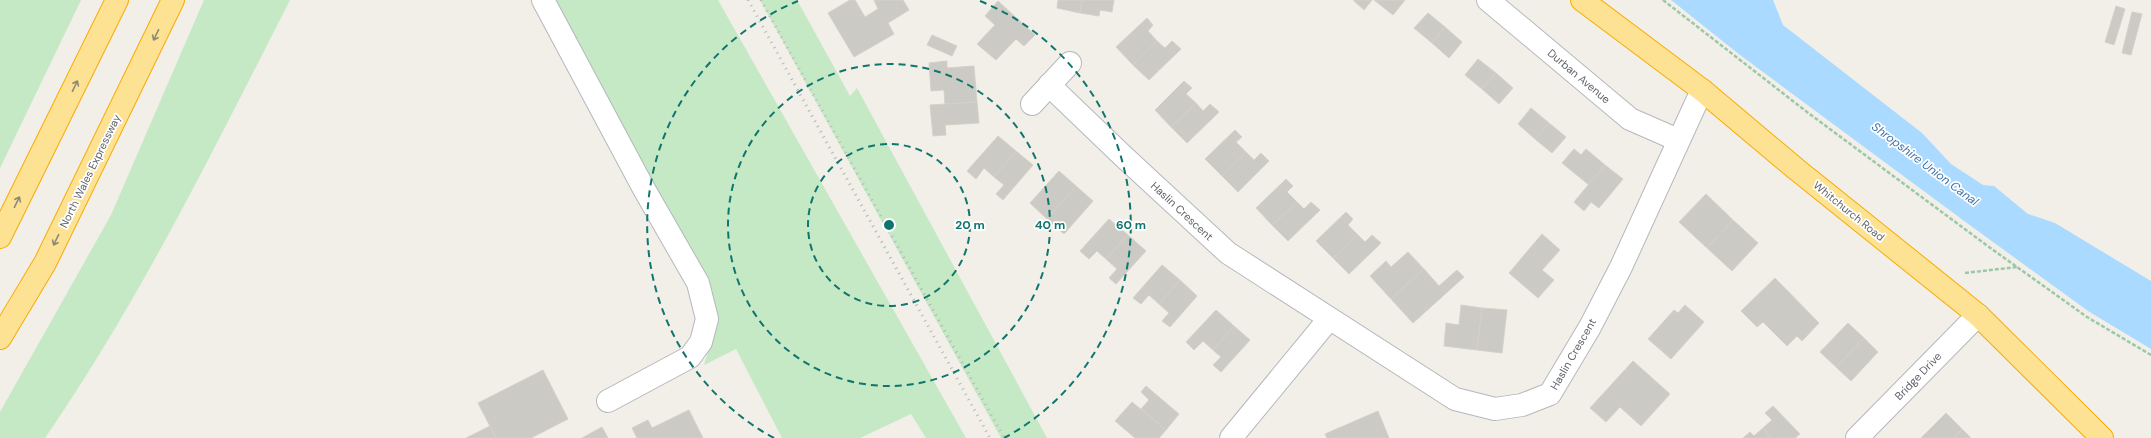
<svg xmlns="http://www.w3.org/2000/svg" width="2151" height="438" font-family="'DM Sans',sans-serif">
<rect width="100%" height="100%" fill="#f1efe8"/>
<g fill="#c5e8c5">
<polygon points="0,0 81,0 0,168"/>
<path d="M 204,0 L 290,0 C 214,149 140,300 45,438 L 0,438 L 0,412 L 111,215 Z"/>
<polygon points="551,0 718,0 966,438 926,438 911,414 860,438 782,438 736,349 704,365 716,326"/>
<polygon points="760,0 797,0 850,96 857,88 1047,438 1001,438"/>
</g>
<polygon fill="#aadaff" points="1671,0 1773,0 1783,25 1922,133 1951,164 1983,185 1994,186 2028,214 2055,223 2151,281 2151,349 2088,311 1971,226 1740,55"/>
<g fill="#cccac5" stroke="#d6d1c6">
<polygon points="850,0 855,0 865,17 878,9 874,0 903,0 909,10 888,23 894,34 854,57 828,13"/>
<polygon points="1058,0 1082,0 1080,13 1057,8"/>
<polygon points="1082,0 1114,0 1112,12 1100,10 1099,16 1080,13"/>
<polygon points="1353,0 1372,0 1364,10"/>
<polygon points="1374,0 1405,0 1393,15"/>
<polygon points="998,1 1035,35 1024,46 1016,39 996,60 977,44 995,25 985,16"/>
<polygon points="2116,6 2125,9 2114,45 2105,42"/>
<polygon points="2132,12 2142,14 2131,55 2122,53"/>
<polygon points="1428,13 1445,27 1432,43 1414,28"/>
<polygon points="1147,18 1153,25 1148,31 1157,41 1133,65 1116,47"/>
<polygon points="1445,27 1462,42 1449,58 1432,43"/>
<polygon points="932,35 957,46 952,56 927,45"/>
<polygon points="1157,41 1165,48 1172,41 1181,49 1149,80 1133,65"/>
<polygon points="1478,59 1496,73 1482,89 1465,75"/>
<polygon points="947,61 947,68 974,66 977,102 945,104 944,90 931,91 929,63"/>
<polygon points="1496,73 1513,88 1499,104 1482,89"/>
<polygon points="1184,81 1192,88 1186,94 1196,103 1171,127 1155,110"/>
<polygon points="977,102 979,123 945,125 946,135 933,136 930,105"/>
<polygon points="1196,103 1203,111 1210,104 1219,112 1187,143 1171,127"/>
<polygon points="1531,108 1549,123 1535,139 1518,124"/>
<polygon points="1549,123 1566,137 1552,153 1535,139"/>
<polygon points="1235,130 1242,137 1236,142 1246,152 1222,176 1205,159"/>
<polygon points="998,136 1016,151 994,177 984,168 976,179 967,171"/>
<polygon points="1574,149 1581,155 1586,149 1605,165 1589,185 1562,163"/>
<polygon points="1016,151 1033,165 1003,200 996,194 1004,185 994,177"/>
<polygon points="1246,152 1254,160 1261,153 1269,161 1238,192 1222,176"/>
<polygon points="1605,165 1623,179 1599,208 1591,202 1584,211 1574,202"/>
<polygon points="1059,171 1076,186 1047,219 1030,203"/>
<polygon points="1286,179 1293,186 1287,192 1297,202 1272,225 1256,208"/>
<polygon points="1076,186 1093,201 1064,234 1047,219"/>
<polygon points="1706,194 1733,220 1707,248 1679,222"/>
<polygon points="1297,202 1304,209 1311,202 1320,210 1288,241 1272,225"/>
<polygon points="1346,212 1353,219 1348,225 1357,234 1333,258 1316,241"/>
<polygon points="1109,219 1128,235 1106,259 1097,251 1089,259 1080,251"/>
<polygon points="1733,220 1758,243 1732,271 1707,248"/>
<polygon points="1357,234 1365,242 1372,235 1381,243 1349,274 1333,258"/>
<polygon points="1542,234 1560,250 1542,270 1554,280 1538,298 1509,273"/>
<polygon points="1128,235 1146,251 1116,284 1109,278 1117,269 1106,259"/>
<polygon points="1408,252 1424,269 1391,299 1370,276 1386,261 1391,267"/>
<polygon points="1162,265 1180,280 1159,304 1149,295 1141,304 1133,298"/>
<polygon points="1424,269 1439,286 1457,270 1464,277 1413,323 1391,299"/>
<polygon points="1775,278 1819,323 1802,341 1797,336 1787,346 1763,322 1757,327 1741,311"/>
<polygon points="1180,280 1197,296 1170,327 1162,321 1169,313 1159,304"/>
<polygon points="1461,305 1482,308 1477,350 1444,346 1446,323 1459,325"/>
<polygon points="1685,305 1704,322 1671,359 1648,339 1674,310 1678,313"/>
<polygon points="1482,308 1507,310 1502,353 1477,350"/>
<polygon points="1216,310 1234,326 1213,350 1203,341 1194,350 1186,342"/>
<polygon points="1848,323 1864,338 1836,367 1820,352"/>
<polygon points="1234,326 1250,340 1221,372 1213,365 1221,357 1213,350"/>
<polygon points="1864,338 1878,352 1851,381 1836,367"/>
<polygon points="1633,361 1670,394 1641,426 1620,407 1606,422 1590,408"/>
<polygon points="543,370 568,419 531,438 496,438 478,403"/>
<polygon points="1146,386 1179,414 1166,430 1141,409 1149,400 1141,392"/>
<polygon points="1132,402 1166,430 1159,438 1135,438 1115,421"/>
<polygon points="1773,406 1800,434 1795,438 1772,438 1763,428 1772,420 1765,413"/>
<polygon points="689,410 703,438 637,438 632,428 648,420 652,428"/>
<polygon points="1378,411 1389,438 1327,438 1325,434"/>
<polygon points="1946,413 1962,429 1954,438 1921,438"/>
<polygon points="490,426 496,438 466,438"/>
<polygon points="602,427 608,438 582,438"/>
<polygon points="1763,428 1772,438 1743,438 1750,432 1754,436"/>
<polygon points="1962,429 1971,438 1954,438"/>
</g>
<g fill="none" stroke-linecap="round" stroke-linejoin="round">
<defs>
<g id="minor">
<polyline points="543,0 644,189 698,283 707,319 701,342 690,357 608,401"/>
<polyline points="1488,0 1630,119 1678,140"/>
<polyline points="1049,85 1123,156 1228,253 1455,399 1495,409 1522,405 1550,394 1590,327 1621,267 1702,90"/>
<polyline points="1032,104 1070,63"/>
<polyline points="1231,438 1329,319"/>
<polyline points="1857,438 1978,315"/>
</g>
<g id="highway">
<polyline points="1582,0 1702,90 1796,169 1978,315 2102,438"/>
<polyline points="0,237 117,0"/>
<polyline points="0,338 45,263 173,0"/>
</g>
</defs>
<use href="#minor" stroke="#b5b8bc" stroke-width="24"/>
<use href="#highway" stroke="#f9ab00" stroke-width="24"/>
<g stroke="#9cc7a9" stroke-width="2.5" stroke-dasharray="4 2" stroke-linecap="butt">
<polyline points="1663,0 1807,112 1989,247 2087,317 2151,355"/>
<polyline points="1965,273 2017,267"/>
</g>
<use href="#minor" stroke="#fff" stroke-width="22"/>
<use href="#highway" stroke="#fde293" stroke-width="22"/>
<g stroke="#b6b7b8" stroke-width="3" stroke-dasharray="1 5" stroke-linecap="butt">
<polyline points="748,0 990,438"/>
<polyline points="761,0 1004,438"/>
</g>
</g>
<defs><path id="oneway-shaft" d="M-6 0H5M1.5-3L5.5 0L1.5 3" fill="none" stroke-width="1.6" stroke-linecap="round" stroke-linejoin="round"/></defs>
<g stroke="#8e8975">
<use href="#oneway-shaft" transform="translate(156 35) rotate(116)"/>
<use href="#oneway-shaft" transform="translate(75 86) rotate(-64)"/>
<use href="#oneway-shaft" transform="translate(17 202) rotate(-64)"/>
<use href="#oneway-shaft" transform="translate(56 240) rotate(116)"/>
</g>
<g fill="none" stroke="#0f766e" stroke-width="2" stroke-dasharray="7 5">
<circle cx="889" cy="225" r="81"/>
<circle cx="889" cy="225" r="161"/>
<path d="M774 438A242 242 0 0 1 798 1M980 1A242 242 0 0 1 1004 438"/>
</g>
<g text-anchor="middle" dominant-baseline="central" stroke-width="3.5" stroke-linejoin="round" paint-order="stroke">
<g font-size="11" fill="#5f6368" stroke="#fff">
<text transform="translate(1579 76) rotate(40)">Durban Avenue</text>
<text transform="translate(90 171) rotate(-64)">North Wales Expressway</text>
<text transform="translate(1182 211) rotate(43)">Haslin Crescent</text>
<text transform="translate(1849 211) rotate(39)">Whitchurch Road</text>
<text transform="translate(1573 354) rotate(-60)">Haslin Crescent</text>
<text transform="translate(1918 376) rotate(-46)">Bridge Drive</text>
</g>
<g font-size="12" font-style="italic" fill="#4174aa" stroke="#fff">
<text transform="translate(1925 164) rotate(37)">Shropshire Union Canal</text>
</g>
</g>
<circle cx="889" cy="225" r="6" fill="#0f766e" stroke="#fff" stroke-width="2"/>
<g font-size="12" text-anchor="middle" font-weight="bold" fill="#0f766e" stroke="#fff" stroke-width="3.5" stroke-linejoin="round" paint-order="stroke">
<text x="970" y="229">20 m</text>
<text x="1050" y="229">40 m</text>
<text x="1131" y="229">60 m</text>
</g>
</svg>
